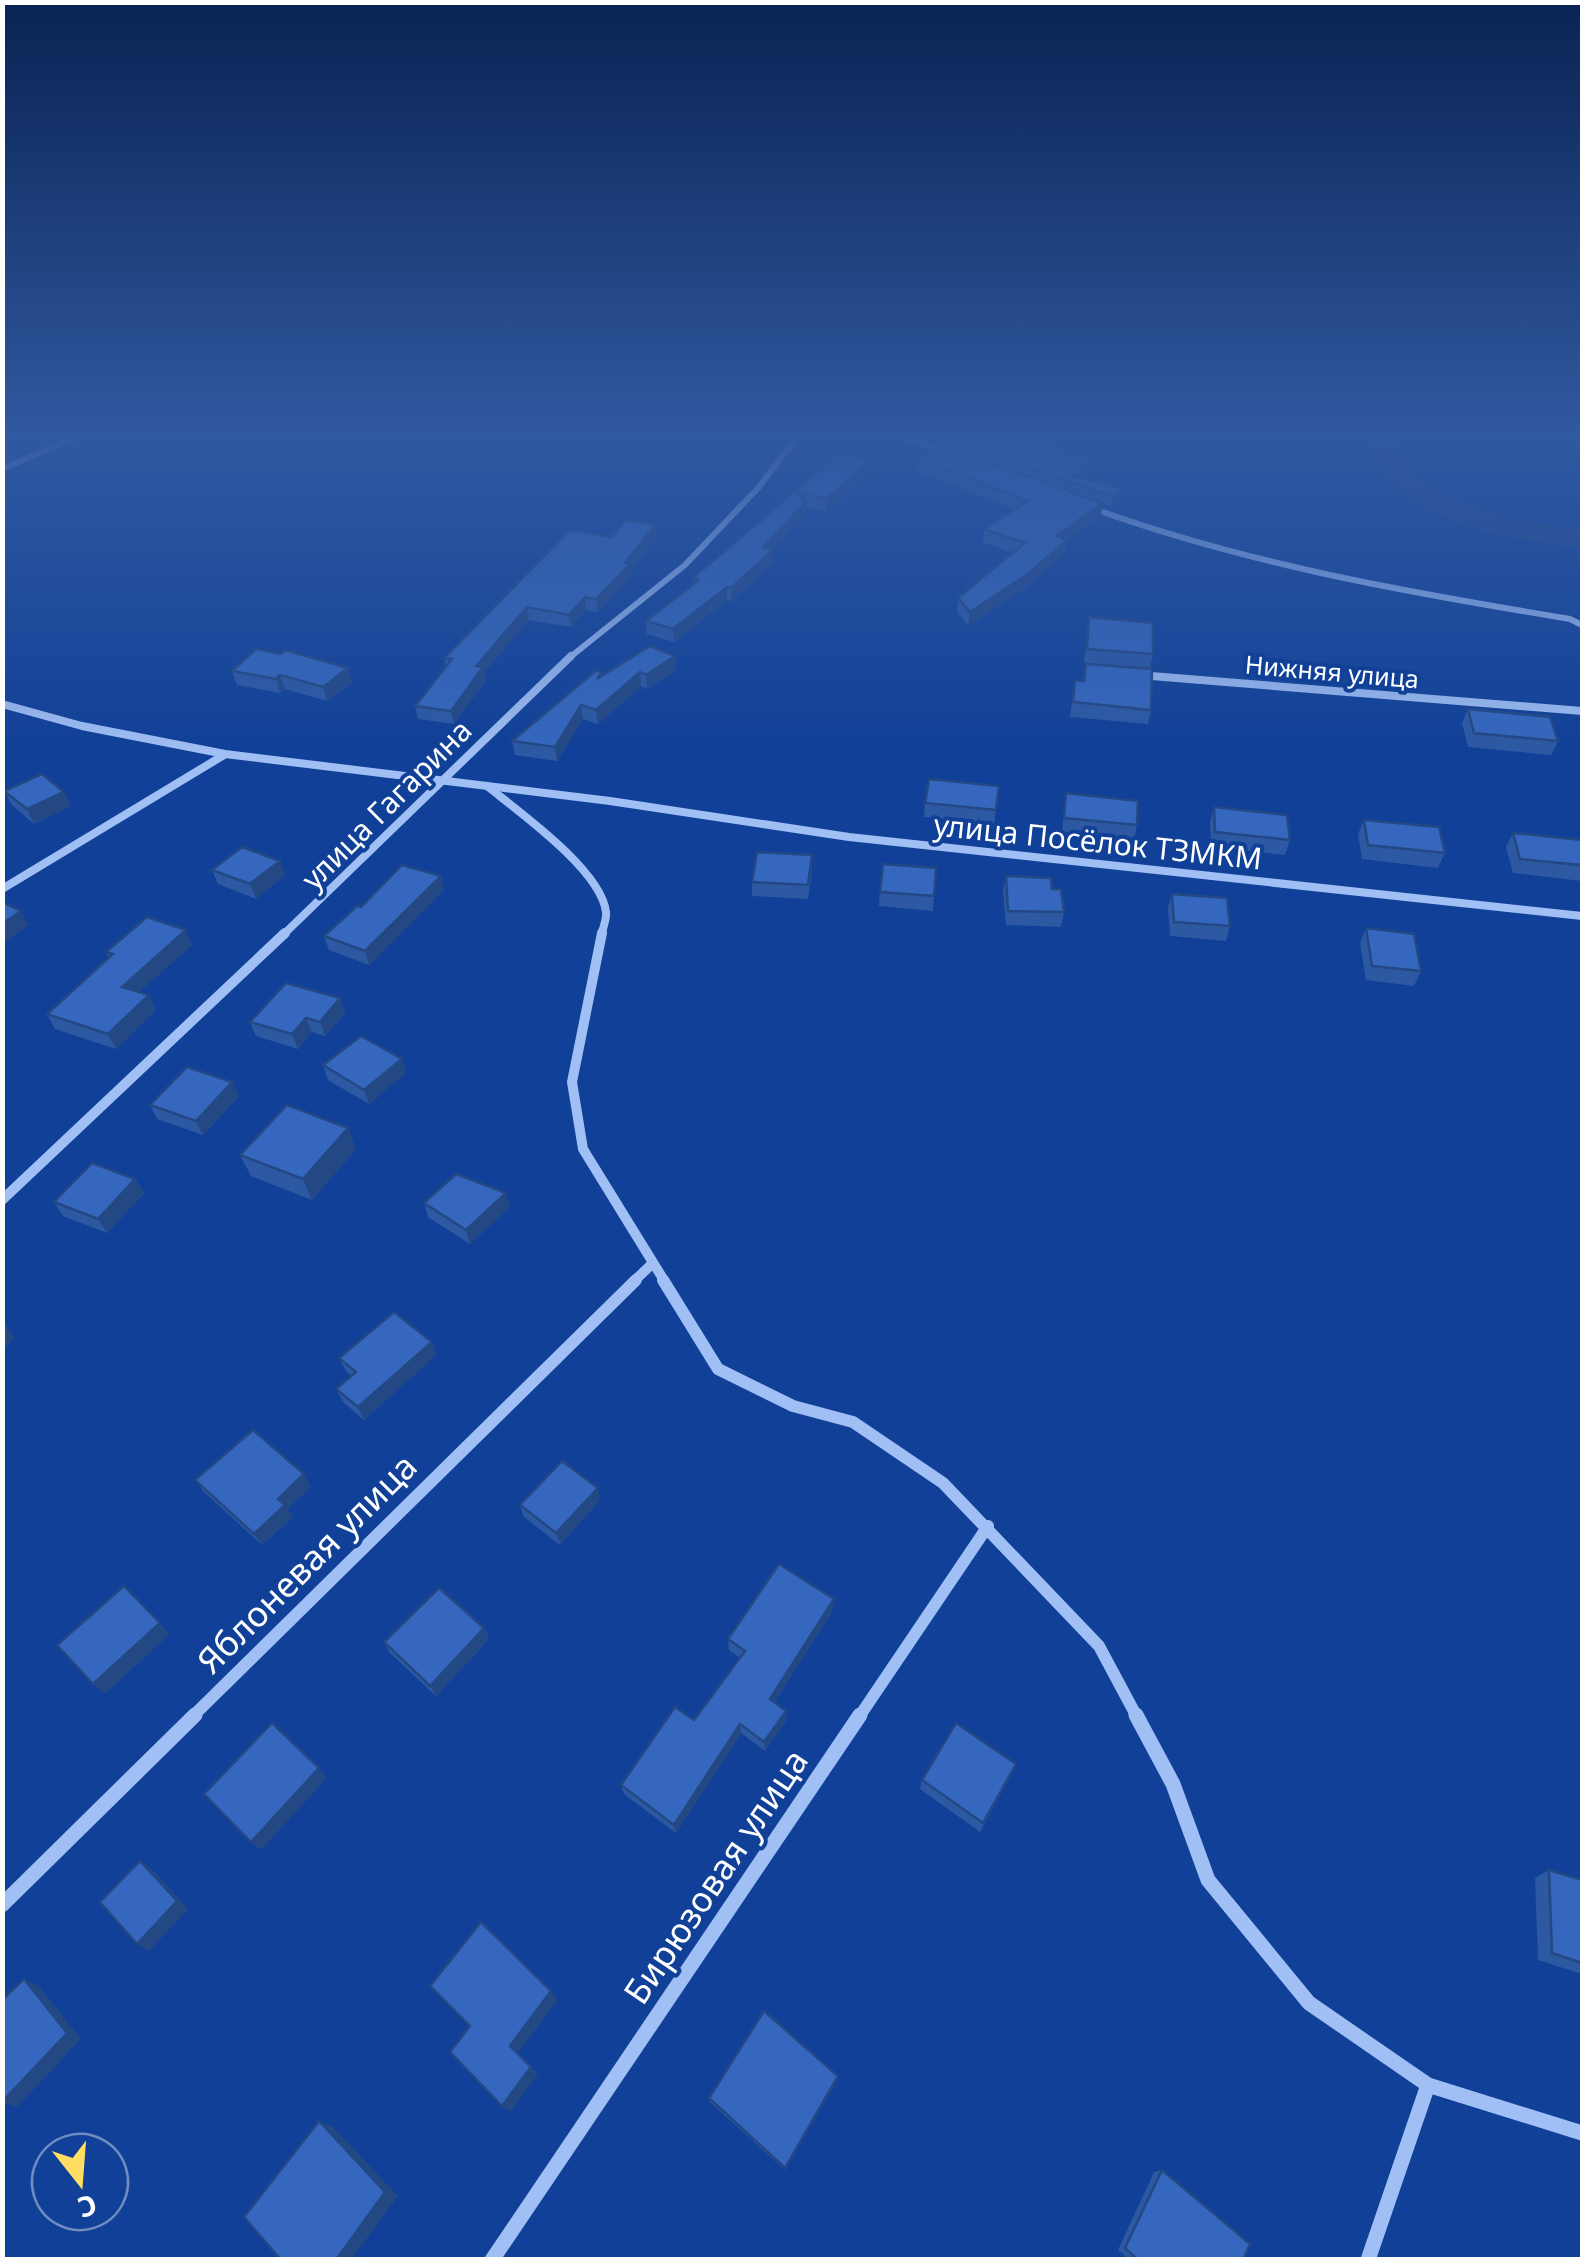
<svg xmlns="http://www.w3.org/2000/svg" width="1585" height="2262" font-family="'Noto Sans',sans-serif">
<rect width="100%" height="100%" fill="#104097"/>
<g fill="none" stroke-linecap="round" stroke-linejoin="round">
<path fill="#234789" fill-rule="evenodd" d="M 1370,437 L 1398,437 C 1401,446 1403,458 1409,466 C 1440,511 1533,521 1582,529 L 1582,549 C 1505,537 1391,526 1370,437 Z"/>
<g stroke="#a0bff4" stroke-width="6">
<polyline points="902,437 948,451"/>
<polyline points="2,469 75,437"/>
<path d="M 1089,507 C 1245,564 1406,592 1570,619 L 1582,625"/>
<polyline points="569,658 685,565 758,488 797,437"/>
</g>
<g stroke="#a0bff4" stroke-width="8">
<polyline points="1139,675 1582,711"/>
<polyline points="2,704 82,726 225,754 610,801 849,837 1582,916"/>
<path d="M 487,786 C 519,812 601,870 606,912 C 607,918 603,929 601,935"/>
<polyline points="2,889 224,755"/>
<polyline points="283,935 571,656"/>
</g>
<g stroke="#a0bff4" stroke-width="10">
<polyline points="602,933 572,1082 583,1149 665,1282"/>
<polyline points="2,1200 285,933"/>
<polyline points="633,1282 652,1264"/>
</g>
<g stroke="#a0bff4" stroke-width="12">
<polyline points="663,1280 718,1369 793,1406 853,1422 943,1483 1099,1646 1137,1717"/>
<polyline points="192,1717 636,1280"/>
<polyline points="859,1717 988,1526"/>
</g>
<g stroke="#a0bff4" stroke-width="15">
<polyline points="1136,1715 1173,1784 1208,1880 1309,2003 1428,2085 1582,2133"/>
<polyline points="2,1905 195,1715"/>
<polyline points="492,2260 860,1715"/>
<polyline points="1368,2260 1428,2085"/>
</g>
</g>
<g fill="#2d59a3">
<polygon points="952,439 1056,451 1090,469 1079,478 1122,488 1120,496 1111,506 952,448"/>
<polygon points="840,453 870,472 826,512 806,507 806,514 773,550 773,563 731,601 727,600 674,642 647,634 646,621 694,584 693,578"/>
<polygon points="918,458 1101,516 1067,540 1065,553 1026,587 968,626 957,611 958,598 1013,553 983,542 984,529 1014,509 918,471"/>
<polygon points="612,537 657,537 630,570 631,576 598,612 586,610 571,627 529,620 484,672 486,680 454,724 418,719 415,706 446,666 444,658"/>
<polygon points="1089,617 1153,654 1150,668 1084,663"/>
<polygon points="650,646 676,670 647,689 641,686 598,724 583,719 557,761 515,755 512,741 601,677"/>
<polygon points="1086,664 1151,710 1148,724 1070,717 1075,680 1083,681"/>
<polygon points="348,668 352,682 327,701 285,689 280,693 237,685 232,671"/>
<polygon points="1468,709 1558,741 1551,755 1468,747 1462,723"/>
<polygon points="999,786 994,824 924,817 925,803"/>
<polygon points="4,791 71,806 34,824 12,805"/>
<polygon points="1066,793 1137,825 1134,840 1062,832"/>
<polygon points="1214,807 1290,840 1285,855 1211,847 1210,822"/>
<polygon points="1364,820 1445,853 1438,868 1362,859 1358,834"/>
<polygon points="1513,833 1582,840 1582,881 1513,873 1506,847"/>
<polygon points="280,861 285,875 256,899 218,884 212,870"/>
<polygon points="936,868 933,911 879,906 880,892"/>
<polygon points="812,870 808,899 752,896 752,882"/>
<polygon points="441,876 444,890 369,965 329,950 324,936 361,907"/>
<polygon points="1006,876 1052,889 1064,912 1061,927 1006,925 1003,891"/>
<polygon points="1172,894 1230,926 1226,941 1170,936 1168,908"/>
<polygon points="1366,928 1421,971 1414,986 1366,980 1360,943"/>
<polygon points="192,945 139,992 156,1010 116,1049 55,1029 47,1014 109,958 106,952"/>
<polygon points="340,998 345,1013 325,1036 312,1032 298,1049 256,1036 250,1022"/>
<polygon points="402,1059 406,1073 369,1104 328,1080 323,1065"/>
<polygon points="239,1096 203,1135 157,1119 150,1105"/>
<polygon points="356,1149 312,1200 251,1176 240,1155"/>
<polygon points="135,1179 144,1193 107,1233 63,1216 54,1202"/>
<polygon points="424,1203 510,1207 470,1244 428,1217"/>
<polygon points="432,1342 436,1355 364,1420 343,1402 336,1389 352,1376 346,1371 339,1358"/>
<polygon points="195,1480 311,1487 287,1509 293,1517 262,1545 204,1492"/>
<polygon points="600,1500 560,1545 524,1517 520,1505"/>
<polygon points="833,1610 774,1703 786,1711 786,1721 765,1751 741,1733 676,1833 624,1794 621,1785 694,1720 740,1658 729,1650 728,1639"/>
<polygon points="484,1628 489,1639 436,1696 390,1653 384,1642"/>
<polygon points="1012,1773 980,1832 920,1789 922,1780"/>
<polygon points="1549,1870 1582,1880 1582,1974 1538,1960 1535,1878"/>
<polygon points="837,2081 785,2170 710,2102 709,2098"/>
<polygon points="1162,2170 1243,2260 1130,2260 1118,2250 1154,2172"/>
</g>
<g fill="#244884">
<polygon points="870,460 870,472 826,512 826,499"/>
<polygon points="1091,460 1090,469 1073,483 1072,476"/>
<polygon points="1122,488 1120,496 1111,506 1113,497"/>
<polygon points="806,502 806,514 770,553 773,550 773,563 731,601 731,588 763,547"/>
<polygon points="1103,503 1101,516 1054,549 1056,536"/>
<polygon points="656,524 657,537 630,570 631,576 598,612 596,599"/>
<polygon points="1067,540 1065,553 1026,587 968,626 970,612"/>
<polygon points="727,587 727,600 674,642 673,629"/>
<polygon points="585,597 586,610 571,627 569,615"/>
<polygon points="527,607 529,620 484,672 486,680 454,724 451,711 476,666"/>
<polygon points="675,656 676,670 647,689 646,675"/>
<polygon points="348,668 352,682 327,701 323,687"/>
<polygon points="640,672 641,686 598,724 596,710"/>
<polygon points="280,675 285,689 280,693 276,679"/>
<polygon points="581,705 583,719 557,761 555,747"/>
<polygon points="64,792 71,806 34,824 27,809"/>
<polygon points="280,861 285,875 256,899 250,884"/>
<polygon points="441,876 444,890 369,965 365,951"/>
<polygon points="21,911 29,925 2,944 2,924"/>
<polygon points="186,930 192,945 129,1001 122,987"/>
<polygon points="149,995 156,1010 116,1049 108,1034"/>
<polygon points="340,998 345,1013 325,1036 320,1022"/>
<polygon points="306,1018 312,1032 298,1049 292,1034"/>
<polygon points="402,1059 406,1073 369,1104 364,1090"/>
<polygon points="232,1082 239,1096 203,1135 196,1121"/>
<polygon points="348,1128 356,1149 312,1200 303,1179"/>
<polygon points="135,1179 144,1193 107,1233 98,1219"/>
<polygon points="506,1193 510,1207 470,1244 466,1230"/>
<polygon points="5,1324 15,1338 2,1350 2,1326"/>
<polygon points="432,1342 436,1355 364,1420 358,1407"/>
<polygon points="304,1474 311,1487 287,1509 293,1517 262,1545 254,1534 278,1499"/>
<polygon points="598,1488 600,1500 560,1545 556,1533"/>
<polygon points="834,1599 833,1610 770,1709 770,1699"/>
<polygon points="160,1623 170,1634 105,1694 93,1684"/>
<polygon points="484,1628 489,1639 436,1696 430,1686"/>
<polygon points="786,1711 786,1721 765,1751 764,1742"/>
<polygon points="740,1724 741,1733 676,1833 674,1825"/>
<polygon points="319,1768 327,1778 261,1850 251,1842"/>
<polygon points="140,1861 151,1868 188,1909 149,1951 137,1944"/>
<polygon points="24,1979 38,1985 81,2039 17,2107 2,2102"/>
<polygon points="551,1991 558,2000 518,2053 538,2074 510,2112 502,2106 510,2046"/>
<polygon points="838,2076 837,2081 785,2170 785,2168"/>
<polygon points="319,2121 332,2126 398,2196 351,2260 336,2260"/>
</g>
<g fill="#3467bd" stroke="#244884" stroke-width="2.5">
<polygon points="957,437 1012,437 1056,449 1054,451 1091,460 1072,476 1122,488 1113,497 952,439"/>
<polygon points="939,445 1103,503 1056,536 1067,540 1028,574 970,612 958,598 1025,543 984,529 1028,501 918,458"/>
<polygon points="840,453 870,460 826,499 797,493 806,502 763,547 773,550 731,588 727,587 673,629 646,621 699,580 693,578"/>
<polygon points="626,520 656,524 625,563 630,564 596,599 585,597 569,615 527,607 476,666 483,667 451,711 415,706 452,659 444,658 570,530 612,537"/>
<polygon points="1089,617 1153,623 1153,654 1087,649"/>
<polygon points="650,646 675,656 646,675 640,672 596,710 581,705 555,747 512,741 597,670 601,673 597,679"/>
<polygon points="256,649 281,654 285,650 348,668 323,687 280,675 276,679 232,671"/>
<polygon points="1086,664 1152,669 1151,710 1073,702 1075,680 1084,681"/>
<polygon points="1468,709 1550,717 1558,741 1474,733"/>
<polygon points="42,774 64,792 27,809 4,791"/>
<polygon points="929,779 999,786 996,810 925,803"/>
<polygon points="1066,793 1138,801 1137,825 1064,818"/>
<polygon points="1214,807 1287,815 1290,840 1215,832"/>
<polygon points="1364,820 1439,827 1445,853 1368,845"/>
<polygon points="1513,833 1582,840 1582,865 1520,859"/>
<polygon points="242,847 280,861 250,884 212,870"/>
<polygon points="757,852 812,855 808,885 752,882"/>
<polygon points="883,864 936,868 934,896 880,892"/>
<polygon points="402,865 441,876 365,951 324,936 357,906 361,907"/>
<polygon points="1006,876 1051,878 1052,889 1061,889 1064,912 1008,911"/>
<polygon points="1172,894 1227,898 1230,926 1174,922"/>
<polygon points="2,902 21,911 2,924"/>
<polygon points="147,917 186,930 122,987 149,995 108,1034 47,1014 113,954 106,952"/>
<polygon points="1366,928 1414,934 1421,971 1372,966"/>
<polygon points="286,983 340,998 320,1022 306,1018 292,1034 250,1022"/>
<polygon points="361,1036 402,1059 364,1090 323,1065"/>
<polygon points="187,1067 232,1082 196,1121 150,1105"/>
<polygon points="287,1105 348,1128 303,1179 240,1155"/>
<polygon points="92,1163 135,1179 98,1219 54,1202"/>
<polygon points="456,1174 506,1193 466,1230 424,1203"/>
<polygon points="394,1312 432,1342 358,1407 336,1389 356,1372 339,1358"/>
<polygon points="253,1430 304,1474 278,1499 285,1505 254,1534 195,1480"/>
<polygon points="562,1461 598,1488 556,1533 520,1505"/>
<polygon points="779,1564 834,1599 770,1699 786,1711 764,1742 740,1724 674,1825 621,1785 675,1707 694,1720 745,1651 728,1639"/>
<polygon points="124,1586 160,1623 93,1684 57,1645"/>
<polygon points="439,1588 484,1628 430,1686 384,1642"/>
<polygon points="272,1723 319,1768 251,1842 204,1794"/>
<polygon points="956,1723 1016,1764 983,1823 922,1780"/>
<polygon points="140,1861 177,1901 137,1944 100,1902"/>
<polygon points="1549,1870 1582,1880 1582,1963 1552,1953"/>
<polygon points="481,1922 551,1991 510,2046 531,2067 502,2106 450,2052 470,2026 430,1986"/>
<polygon points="24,1979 67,2033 2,2102 2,2000"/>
<polygon points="764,2011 838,2076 785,2168 709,2098"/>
<polygon points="319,2121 385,2192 336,2260 281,2260 244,2217"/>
<polygon points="1162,2170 1250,2244 1243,2260 1138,2260 1125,2248"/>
</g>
<linearGradient id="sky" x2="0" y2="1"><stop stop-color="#092353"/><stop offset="0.58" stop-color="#3159a1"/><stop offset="1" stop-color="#3159a1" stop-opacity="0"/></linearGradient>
<rect width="1585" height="753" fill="url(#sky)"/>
<g text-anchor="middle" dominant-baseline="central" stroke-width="8" stroke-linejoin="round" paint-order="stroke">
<g font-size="25" fill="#fff" stroke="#104097">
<text transform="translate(1332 671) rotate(5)">Нижняя улица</text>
</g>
<g font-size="30" fill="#fff" stroke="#104097">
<text transform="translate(386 804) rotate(-45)">улица Гагарина</text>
<text transform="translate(1098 841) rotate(6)">улица Посёлок ТЗМКМ</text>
</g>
<g font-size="35" fill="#fff" stroke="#104097">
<text transform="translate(306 1563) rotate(-45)">Яблоневая улица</text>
<text transform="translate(715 1876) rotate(-56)">Бирюзовая улица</text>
</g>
</g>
<rect width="1585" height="2262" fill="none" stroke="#ffffff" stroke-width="10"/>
<g transform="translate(80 2182) rotate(163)"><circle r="48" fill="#104097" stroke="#708cc1" stroke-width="2.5"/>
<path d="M0-8L18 38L0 25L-18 38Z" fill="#ffde63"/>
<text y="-15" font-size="28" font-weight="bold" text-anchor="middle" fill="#ffffff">С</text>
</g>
</svg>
